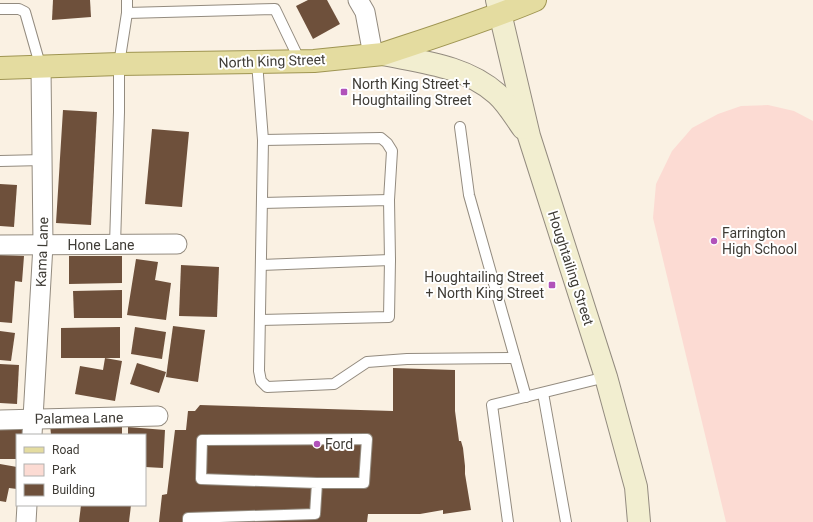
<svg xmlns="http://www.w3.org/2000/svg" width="813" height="522" font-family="Roboto,sans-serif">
<rect width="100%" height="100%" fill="#faf1e3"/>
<polygon fill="#fcdbd3" points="768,105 794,111 813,121 813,522 726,522 653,218 656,184 672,151 692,128 718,114 741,106"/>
<g fill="#6e503b">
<polygon points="53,0 90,0 91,17 52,20"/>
<polygon points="308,0 327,0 340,24 313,39 296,6"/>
<polygon points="63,110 97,112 91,225 56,223"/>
<polygon points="152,129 189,132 182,207 145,204"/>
<polygon points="0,184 17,185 14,227 0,226"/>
<polygon points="0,255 24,256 22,282 15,281 12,323 0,322"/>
<polygon points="69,256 122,256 122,283 69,284"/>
<polygon points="136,259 158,262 155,280 171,283 166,320 127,315"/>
<polygon points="181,265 219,267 217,317 179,316"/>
<polygon points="122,290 122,318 74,318 73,291"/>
<polygon points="173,326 205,330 198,382 166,377"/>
<polygon points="120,327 120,358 61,358 61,328"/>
<polygon points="135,327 166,332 162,359 131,354"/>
<polygon points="0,331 15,333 11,361 0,360"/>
<polygon points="105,358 122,361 115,401 75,394 80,366 103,370"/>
<polygon points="137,363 166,372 159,393 130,384"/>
<polygon points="0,364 19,365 17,404 0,403"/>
<polygon points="393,368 455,370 455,411 459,441 461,441 463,448 465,466 465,474 471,510 443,514 443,510 420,514 368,514 367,522 159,522 162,495 167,494 175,430 186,430 188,411 195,411 200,405 393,411"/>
<polygon points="122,423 122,435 51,435 50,424"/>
<polygon points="0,426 22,427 22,435 17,435 17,459 0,459"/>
<polygon points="128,427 165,430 163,468 145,467 145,435 128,435"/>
<polygon points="0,464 17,467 17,489 9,488 6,502 0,501"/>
<polygon points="81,505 131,505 129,522 79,522"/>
</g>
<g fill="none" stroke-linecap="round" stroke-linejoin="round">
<defs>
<g id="service">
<polyline points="0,9 19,9 25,12 41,68"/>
<polyline points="127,13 275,9 300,61"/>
<polyline points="257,62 263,140 259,371 261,381 267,387 334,384 367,362 407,359 515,358"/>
<polyline points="460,127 469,195 526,397"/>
<polyline points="263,140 381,138 387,143 392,151 389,200"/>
<polyline points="0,161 43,160"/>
<polyline points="262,203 389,200 390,260"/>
<polyline points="115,245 119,112 119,64 127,13 127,0"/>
<polyline points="260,320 389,317 390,260 261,265"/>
<polyline points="543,393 566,522"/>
<polyline points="188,522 188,518 315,514 317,483 364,483 367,439 202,440 201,479 317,483"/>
<polyline points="508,522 492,405 606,377"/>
</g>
<g id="minor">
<polyline points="358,0 365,12 373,55"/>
<polyline points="0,245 177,244"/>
<polyline points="0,420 158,416"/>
<polyline points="32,435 43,245 41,68"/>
<polyline points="26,522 27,505"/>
</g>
<g id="secondary">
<polyline points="497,0 529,136 606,377 636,487 639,522"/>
<path d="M 383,54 C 422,62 466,66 497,94 C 508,104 515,117 523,128"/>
</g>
<path id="primary" d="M 0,68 L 119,64 L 314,61 L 373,55 L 383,54 C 434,37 485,21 535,0"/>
</defs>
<use href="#service" stroke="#938b7f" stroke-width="12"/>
<use href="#minor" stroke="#938b7f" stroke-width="21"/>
<use href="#secondary" stroke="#938b7f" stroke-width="24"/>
<use href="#primary" stroke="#9f9552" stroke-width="24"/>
<use href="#service" stroke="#fff" stroke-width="10"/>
<use href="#minor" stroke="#fff" stroke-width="19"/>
<use href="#secondary" stroke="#f2eed0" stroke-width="22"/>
<use href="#primary" stroke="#e4dca0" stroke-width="22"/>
</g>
<g fill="#b152ba" stroke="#fff" stroke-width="1.5">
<rect x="340" y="88" width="8" height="8" rx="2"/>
<circle cx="714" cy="241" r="4"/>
<rect x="548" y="281" width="8" height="8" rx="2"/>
<circle cx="317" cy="444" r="4"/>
</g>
<g text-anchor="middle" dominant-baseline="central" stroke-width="4" stroke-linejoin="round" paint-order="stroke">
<g font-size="14" fill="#3f3c36" stroke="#fff">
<text transform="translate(272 61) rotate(-2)">North King Street</text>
<text x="101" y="245">Hone Lane</text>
<text transform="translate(42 252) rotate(-88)">Kama Lane</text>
<text transform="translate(571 268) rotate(72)">Houghtailing Street</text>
<text transform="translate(79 418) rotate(-1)">Palamea Lane</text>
</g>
<g font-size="14" fill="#3f3c36" stroke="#fff" text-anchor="start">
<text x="352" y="84">North King Street +<tspan x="352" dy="16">Houghtailing Street</tspan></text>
<text x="722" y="233">Farrington<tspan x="722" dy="16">High School</tspan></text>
<text x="544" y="277" text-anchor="end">Houghtailing Street<tspan x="544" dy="16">+ North King Street</tspan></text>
<text x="325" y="444">Ford</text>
</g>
</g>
<rect x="16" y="434" width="130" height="72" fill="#ffffff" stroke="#b2b1af"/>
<rect x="24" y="447" width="20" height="6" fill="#e4dca0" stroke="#b2b1af"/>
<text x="52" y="454" font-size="12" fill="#3f3c36">Road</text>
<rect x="24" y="464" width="20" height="12" fill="#fcdbd3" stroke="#b2b1af"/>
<text x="52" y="474" font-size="12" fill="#3f3c36">Park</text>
<rect x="24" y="484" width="20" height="12" fill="#6e503b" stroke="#b2b1af"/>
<text x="52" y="494" font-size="12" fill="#3f3c36">Building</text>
</svg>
